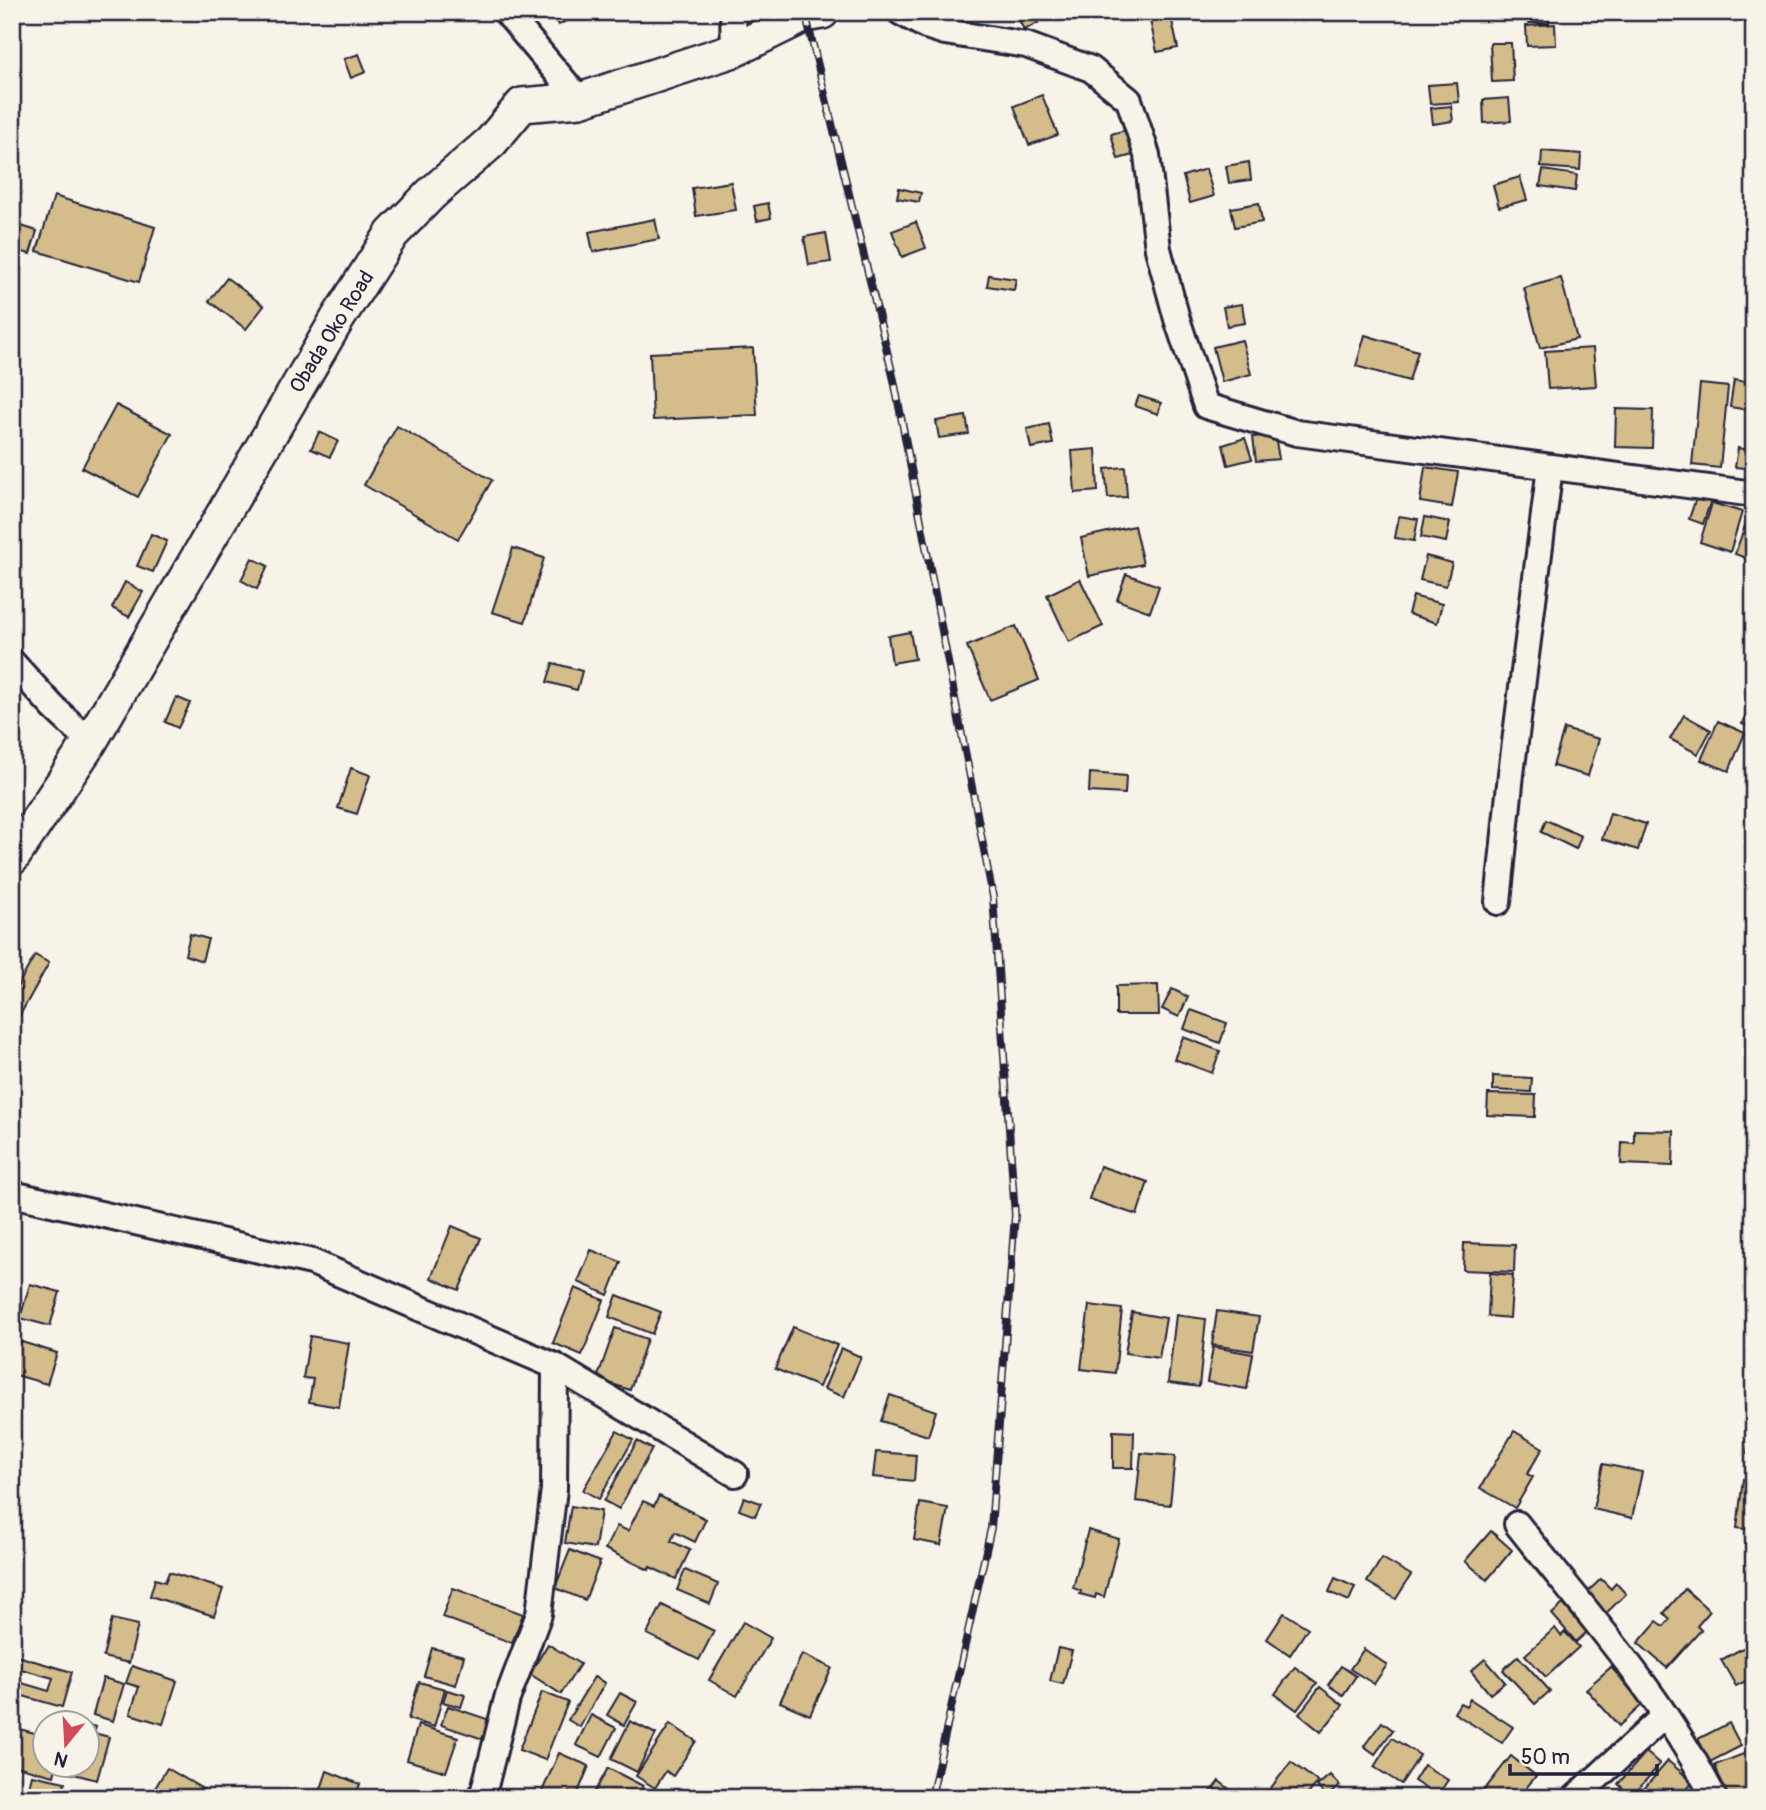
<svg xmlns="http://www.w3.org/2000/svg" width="1766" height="1810" font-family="Pangolin,sans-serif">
<rect width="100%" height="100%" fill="#f7f3e8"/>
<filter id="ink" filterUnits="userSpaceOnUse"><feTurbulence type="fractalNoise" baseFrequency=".0143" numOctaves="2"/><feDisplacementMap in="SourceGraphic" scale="14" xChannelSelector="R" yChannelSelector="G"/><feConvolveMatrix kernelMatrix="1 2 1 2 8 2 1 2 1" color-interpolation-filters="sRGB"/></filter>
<g filter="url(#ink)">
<g fill="#d4bc8b" stroke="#22223b" stroke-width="2">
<polygon points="550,12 572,12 574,16 559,25"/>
<polygon points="1015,12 1032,12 1038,23 1024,30"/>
<polygon points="1163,12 1170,12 1178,48 1157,52 1149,16"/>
<rect x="1528" y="12" width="21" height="11"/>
<polygon points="1555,24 1556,45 1527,46 1526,26"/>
<polygon points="1490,43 1511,43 1513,81 1492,82"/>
<polygon points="359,54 366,72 351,78 344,59"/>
<polygon points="1457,83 1459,102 1430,104 1428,85"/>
<polygon points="1042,95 1058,135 1029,145 1014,106"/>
<polygon points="1509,98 1511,121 1484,123 1483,100"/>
<polygon points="1451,106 1453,121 1433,124 1431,108"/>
<polygon points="1126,130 1133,155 1118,159 1111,134"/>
<polygon points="1542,151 1581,154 1580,170 1541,167"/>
<polygon points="1249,162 1251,180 1229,183 1226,166"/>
<polygon points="1206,169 1214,196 1190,203 1183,176"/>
<polygon points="1543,170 1577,175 1575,191 1540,186"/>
<polygon points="1520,177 1527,200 1499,207 1493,185"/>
<polygon points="731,182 736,210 696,216 692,188"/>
<polygon points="899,188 921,193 919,202 897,198"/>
<polygon points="54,196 155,227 139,282 37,251"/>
<polygon points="768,203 771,218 757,221 754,206"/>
<polygon points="1259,203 1262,222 1235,227 1231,208"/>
<polygon points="655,219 659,239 593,252 589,232"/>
<polygon points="916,222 926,248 902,257 892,231"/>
<polygon points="12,223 37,231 30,254 12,249"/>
<polygon points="826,233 831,262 809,265 804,237"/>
<polygon points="989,275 1016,279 1014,290 987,286"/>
<polygon points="227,278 264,306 246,329 209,301"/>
<polygon points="1561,278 1577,339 1540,348 1524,288"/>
<polygon points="1242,304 1245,323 1227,326 1223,307"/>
<polygon points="1365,335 1418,351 1409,381 1356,366"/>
<polygon points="1242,340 1251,374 1222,382 1213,347"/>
<polygon points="753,348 757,415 653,420 650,353"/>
<polygon points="1593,348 1596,386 1548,389 1545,351"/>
<polygon points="1734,380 1754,383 1754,411 1730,407"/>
<polygon points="1700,384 1728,387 1720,468 1692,465"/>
<polygon points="1139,396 1161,403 1158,414 1135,406"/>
<polygon points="116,405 172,434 138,497 82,468"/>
<polygon points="1616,409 1653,410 1652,448 1615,447"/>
<polygon points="966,416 969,434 939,438 936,421"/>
<polygon points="1049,424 1053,444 1031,448 1027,429"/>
<polygon points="397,426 492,480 458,539 364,485"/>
<polygon points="319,432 338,441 330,457 311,449"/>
<polygon points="1275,435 1279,459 1256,461 1253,437"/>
<polygon points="1245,438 1252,459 1228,465 1223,445"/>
<polygon points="1738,448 1754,451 1754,469 1735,467"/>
<polygon points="1096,449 1098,491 1075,493 1072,451"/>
<polygon points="1125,467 1127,497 1108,498 1105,469"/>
<polygon points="1425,467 1458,472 1452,507 1420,502"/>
<polygon points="1697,495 1711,500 1703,524 1689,519"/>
<polygon points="1712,503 1742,512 1730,552 1700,542"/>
<polygon points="1399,516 1418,519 1414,541 1395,538"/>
<polygon points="1425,517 1450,522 1446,542 1421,537"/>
<polygon points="1134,526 1143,564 1089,576 1081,538"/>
<polygon points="1745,526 1754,530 1754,561 1735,554"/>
<polygon points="151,534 167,541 153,572 137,566"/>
<polygon points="513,548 544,558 525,622 492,612"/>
<polygon points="1426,556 1452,563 1446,586 1420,580"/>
<polygon points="252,558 268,566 257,589 241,580"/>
<polygon points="1126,574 1159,586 1150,612 1117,600"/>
<polygon points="1080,579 1103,626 1069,642 1047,595"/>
<polygon points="125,582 143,592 129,617 112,608"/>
<polygon points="1413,596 1442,604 1437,623 1408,614"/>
<polygon points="1016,626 1039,680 990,700 967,646"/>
<polygon points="910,632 915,659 892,663 888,636"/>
<polygon points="553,663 582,671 577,690 547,682"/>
<polygon points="1754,696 1754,729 1742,724"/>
<polygon points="176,697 190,703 178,728 165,722"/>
<polygon points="1684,715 1711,730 1698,754 1670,739"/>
<polygon points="1718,721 1745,733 1729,771 1701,760"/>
<polygon points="1564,729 1599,739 1588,776 1553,766"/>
<polygon points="351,768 370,775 357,814 338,808"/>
<polygon points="1090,773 1126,776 1125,794 1089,792"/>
<polygon points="1610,813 1646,824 1638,850 1602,839"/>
<polygon points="1546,820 1581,836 1576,849 1541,832"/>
<polygon points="190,934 208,939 202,961 185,955"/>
<polygon points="35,955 49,963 15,1024 12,1022 12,996"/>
<polygon points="1158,985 1159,1015 1116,1015 1116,986"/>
<polygon points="1172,989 1188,997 1179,1017 1162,1009"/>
<polygon points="1191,1010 1227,1023 1220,1043 1184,1029"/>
<polygon points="1183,1037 1220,1051 1212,1073 1174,1059"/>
<polygon points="1493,1076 1532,1078 1531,1092 1493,1090"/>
<polygon points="1488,1094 1536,1095 1535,1117 1487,1115"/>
<polygon points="1634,1130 1674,1131 1673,1166 1621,1164 1622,1142 1634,1143"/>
<polygon points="1100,1166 1148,1182 1137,1215 1089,1199"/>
<polygon points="452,1226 481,1238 459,1290 431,1278"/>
<polygon points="1464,1243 1515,1245 1514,1272 1463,1270"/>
<polygon points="591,1250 621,1262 608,1295 578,1282"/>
<polygon points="1490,1273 1513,1275 1510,1318 1488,1316"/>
<polygon points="30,1284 60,1292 50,1326 20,1318"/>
<polygon points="575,1288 604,1300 582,1355 553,1343"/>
<polygon points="617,1295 661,1312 652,1334 609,1317"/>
<polygon points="1089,1305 1122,1309 1115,1373 1081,1369"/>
<polygon points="1217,1311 1259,1317 1253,1351 1212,1345"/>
<polygon points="1132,1312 1166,1318 1159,1358 1125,1353"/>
<polygon points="1176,1315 1206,1319 1199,1387 1168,1383"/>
<polygon points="793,1327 837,1345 819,1387 775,1369"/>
<polygon points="615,1328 647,1339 630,1390 597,1379"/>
<polygon points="310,1336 349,1343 339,1407 309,1402 313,1379 303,1378"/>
<polygon points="12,1339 57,1353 47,1384 12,1374"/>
<polygon points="1213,1347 1253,1354 1247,1389 1207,1382"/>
<polygon points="841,1348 861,1357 844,1397 824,1389"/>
<polygon points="890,1395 936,1411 928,1436 881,1421"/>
<polygon points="1754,1404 1754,1454 1747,1453"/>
<polygon points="617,1431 633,1440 599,1499 583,1490"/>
<polygon points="1113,1431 1134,1432 1133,1468 1113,1468"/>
<polygon points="1514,1431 1543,1448 1527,1474 1533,1477 1515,1508 1480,1488"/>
<polygon points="637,1441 652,1449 619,1509 604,1501"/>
<polygon points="876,1452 916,1455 914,1481 873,1477"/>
<polygon points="1141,1453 1175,1456 1170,1505 1136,1501"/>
<polygon points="1603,1464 1642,1472 1632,1518 1593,1509"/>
<polygon points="1743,1479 1754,1481 1754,1530 1737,1528"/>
<polygon points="659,1496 706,1519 695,1542 675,1532 671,1541 690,1550 676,1579 650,1567 649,1570 605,1549 617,1526 628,1531 643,1501 654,1506"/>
<polygon points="744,1497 761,1503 755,1516 739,1510"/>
<polygon points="920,1503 948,1508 941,1545 914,1540"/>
<polygon points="571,1506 601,1511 595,1548 565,1543"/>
<polygon points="1088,1530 1119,1539 1104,1597 1096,1594 1095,1598 1080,1594 1081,1591 1073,1588"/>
<polygon points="1491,1531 1512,1550 1487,1580 1465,1561"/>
<polygon points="570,1550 600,1562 585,1600 555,1588"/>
<polygon points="1382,1558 1411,1575 1396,1599 1367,1582"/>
<polygon points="685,1570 718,1584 710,1604 677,1590"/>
<polygon points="169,1572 223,1589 214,1616 150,1596 155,1579 165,1582"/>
<polygon points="1335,1578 1355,1587 1349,1601 1329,1592"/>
<polygon points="1601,1579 1611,1589 1616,1583 1626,1594 1600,1619 1583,1596"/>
<polygon points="453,1588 523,1614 512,1643 442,1617"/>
<polygon points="1685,1589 1710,1611 1697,1626 1701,1630 1667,1668 1638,1643 1657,1621 1664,1626 1670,1619 1664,1613"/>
<polygon points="1563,1604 1587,1632 1576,1642 1552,1614"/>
<polygon points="662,1605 714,1631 699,1660 647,1634"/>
<polygon points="1284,1613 1308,1628 1290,1655 1267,1639"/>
<polygon points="112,1619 138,1625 129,1663 103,1657"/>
<polygon points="743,1622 771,1638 737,1696 709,1680"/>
<polygon points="1555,1628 1561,1636 1565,1632 1579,1647 1546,1677 1525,1655"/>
<polygon points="548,1644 580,1664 561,1694 530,1674"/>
<polygon points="1750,1644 1754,1651 1754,1677 1736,1686 1721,1660"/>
<polygon points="432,1648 464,1656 456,1685 424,1676"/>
<polygon points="1058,1648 1072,1651 1063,1684 1050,1681"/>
<polygon points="1364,1649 1387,1665 1374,1684 1350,1669"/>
<polygon points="802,1654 832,1668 810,1715 780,1702"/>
<polygon points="17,1656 72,1672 62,1707 12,1693 12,1680 49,1691 53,1678 14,1667"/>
<polygon points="1518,1656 1550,1691 1535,1704 1503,1670"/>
<polygon points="1485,1659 1505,1682 1490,1694 1471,1671"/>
<polygon points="132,1666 177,1681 163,1724 130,1714 139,1687 126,1683"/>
<polygon points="1341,1666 1356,1676 1343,1695 1328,1685"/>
<polygon points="1295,1667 1317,1683 1297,1710 1275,1694"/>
<polygon points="1611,1667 1643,1704 1619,1726 1586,1689"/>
<polygon points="594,1677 605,1683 580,1727 568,1720"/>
<polygon points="103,1678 124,1684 113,1721 93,1715"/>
<polygon points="419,1682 445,1689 434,1727 408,1719"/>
<polygon points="1320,1687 1343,1705 1321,1732 1299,1714"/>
<polygon points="447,1690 465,1695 461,1707 443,1702"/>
<polygon points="542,1692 568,1702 545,1760 519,1750"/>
<polygon points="620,1693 637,1702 624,1725 607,1715"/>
<polygon points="1470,1699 1513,1727 1502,1743 1454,1713 1460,1703 1466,1706"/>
<polygon points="448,1706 493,1721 486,1740 441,1725"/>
<polygon points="591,1715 616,1728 601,1757 576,1745"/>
<polygon points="630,1721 656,1734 637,1772 611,1759"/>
<polygon points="1382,1722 1393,1730 1375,1754 1364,1746"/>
<polygon points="1729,1723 1741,1746 1710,1762 1698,1739"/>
<polygon points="670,1724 696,1741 673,1776 666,1771 655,1788 636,1776"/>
<polygon points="88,1725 96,1727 94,1733 109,1737 97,1780 70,1773 73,1764 88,1764"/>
<polygon points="418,1725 458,1737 446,1772 407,1760"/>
<polygon points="12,1727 46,1736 46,1764 57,1764 54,1776 12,1765"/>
<polygon points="1392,1738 1420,1755 1401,1784 1374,1767"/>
<polygon points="1751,1751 1754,1758 1754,1798 1727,1798 1715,1765"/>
<polygon points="1646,1752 1660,1764 1632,1796 1618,1784"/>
<polygon points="559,1753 589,1766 577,1795 569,1792 567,1798 544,1798 540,1796"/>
<polygon points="1511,1756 1536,1776 1518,1798 1487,1798 1482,1793"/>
<polygon points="1668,1761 1693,1782 1680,1798 1636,1798"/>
<polygon points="1291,1762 1318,1782 1305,1798 1263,1798"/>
<polygon points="1424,1765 1448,1780 1437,1796 1414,1781"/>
<polygon points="167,1768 218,1798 155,1798 151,1795"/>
<polygon points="608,1768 643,1786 637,1798 591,1798"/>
<polygon points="327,1771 360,1784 355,1798 318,1798"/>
<polygon points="32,1775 65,1782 61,1798 28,1792"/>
<polygon points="1330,1775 1340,1786 1326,1797 1317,1786"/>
<polygon points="1219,1781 1241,1798 1206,1798"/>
</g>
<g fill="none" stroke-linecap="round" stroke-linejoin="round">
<defs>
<g id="minor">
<polyline points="506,12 580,100"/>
<polyline points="733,12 734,50"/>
<polyline points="900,12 926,26 945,32 1026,45 1091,69 1129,100 1147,155 1158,249 1177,319 1206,406 1297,433 1754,494"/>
<polyline points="12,662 53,707 90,742"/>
<polyline points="1498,902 1511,774 1550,467"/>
<polyline points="12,1194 312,1262 555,1366 735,1474"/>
<path d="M 1517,1524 C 1586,1612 1664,1697 1714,1798"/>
<polyline points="482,1798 507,1699 539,1614 554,1489 555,1366"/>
<polyline points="1575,1798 1665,1715"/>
</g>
<polyline id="secondary" points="12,858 90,742 338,318 392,234 431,194 491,142 522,105 580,100 734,50 805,15 822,12"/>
</defs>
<use href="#minor" stroke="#22223b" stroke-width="30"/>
<use href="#secondary" stroke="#22223b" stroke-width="38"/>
<use href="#minor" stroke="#f7f3e8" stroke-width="24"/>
<use href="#secondary" stroke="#f7f3e8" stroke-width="33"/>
<defs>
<polyline id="rail" points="805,12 894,380 993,897 1015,1215 991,1528 931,1798"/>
</defs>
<use href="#rail" stroke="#22223b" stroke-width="8"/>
<use href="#rail" stroke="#f7f3e8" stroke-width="5" stroke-dasharray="16" stroke-linecap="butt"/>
</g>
</g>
<g text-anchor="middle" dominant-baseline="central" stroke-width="5" stroke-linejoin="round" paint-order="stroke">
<g font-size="21" fill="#22223b" stroke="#f7f3e8">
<text transform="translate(332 332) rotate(-58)">Obada Oko Road</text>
</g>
</g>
<rect width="1766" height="1810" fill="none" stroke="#f7f3e8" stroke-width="42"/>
<rect x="21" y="21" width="1724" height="1768" fill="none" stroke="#22223b" stroke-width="2.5" filter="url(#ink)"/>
<g transform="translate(66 1744) rotate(198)"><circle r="33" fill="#f7f3e8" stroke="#a29fa3" stroke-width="2"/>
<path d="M0-5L12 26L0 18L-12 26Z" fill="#d1495b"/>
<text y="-10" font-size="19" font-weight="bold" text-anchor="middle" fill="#22223b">N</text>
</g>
<path d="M1510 1764v10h147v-10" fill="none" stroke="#22223b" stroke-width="3.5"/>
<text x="1521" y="1764" font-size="21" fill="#22223b" stroke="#f7f3e8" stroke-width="5" paint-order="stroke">50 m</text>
</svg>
